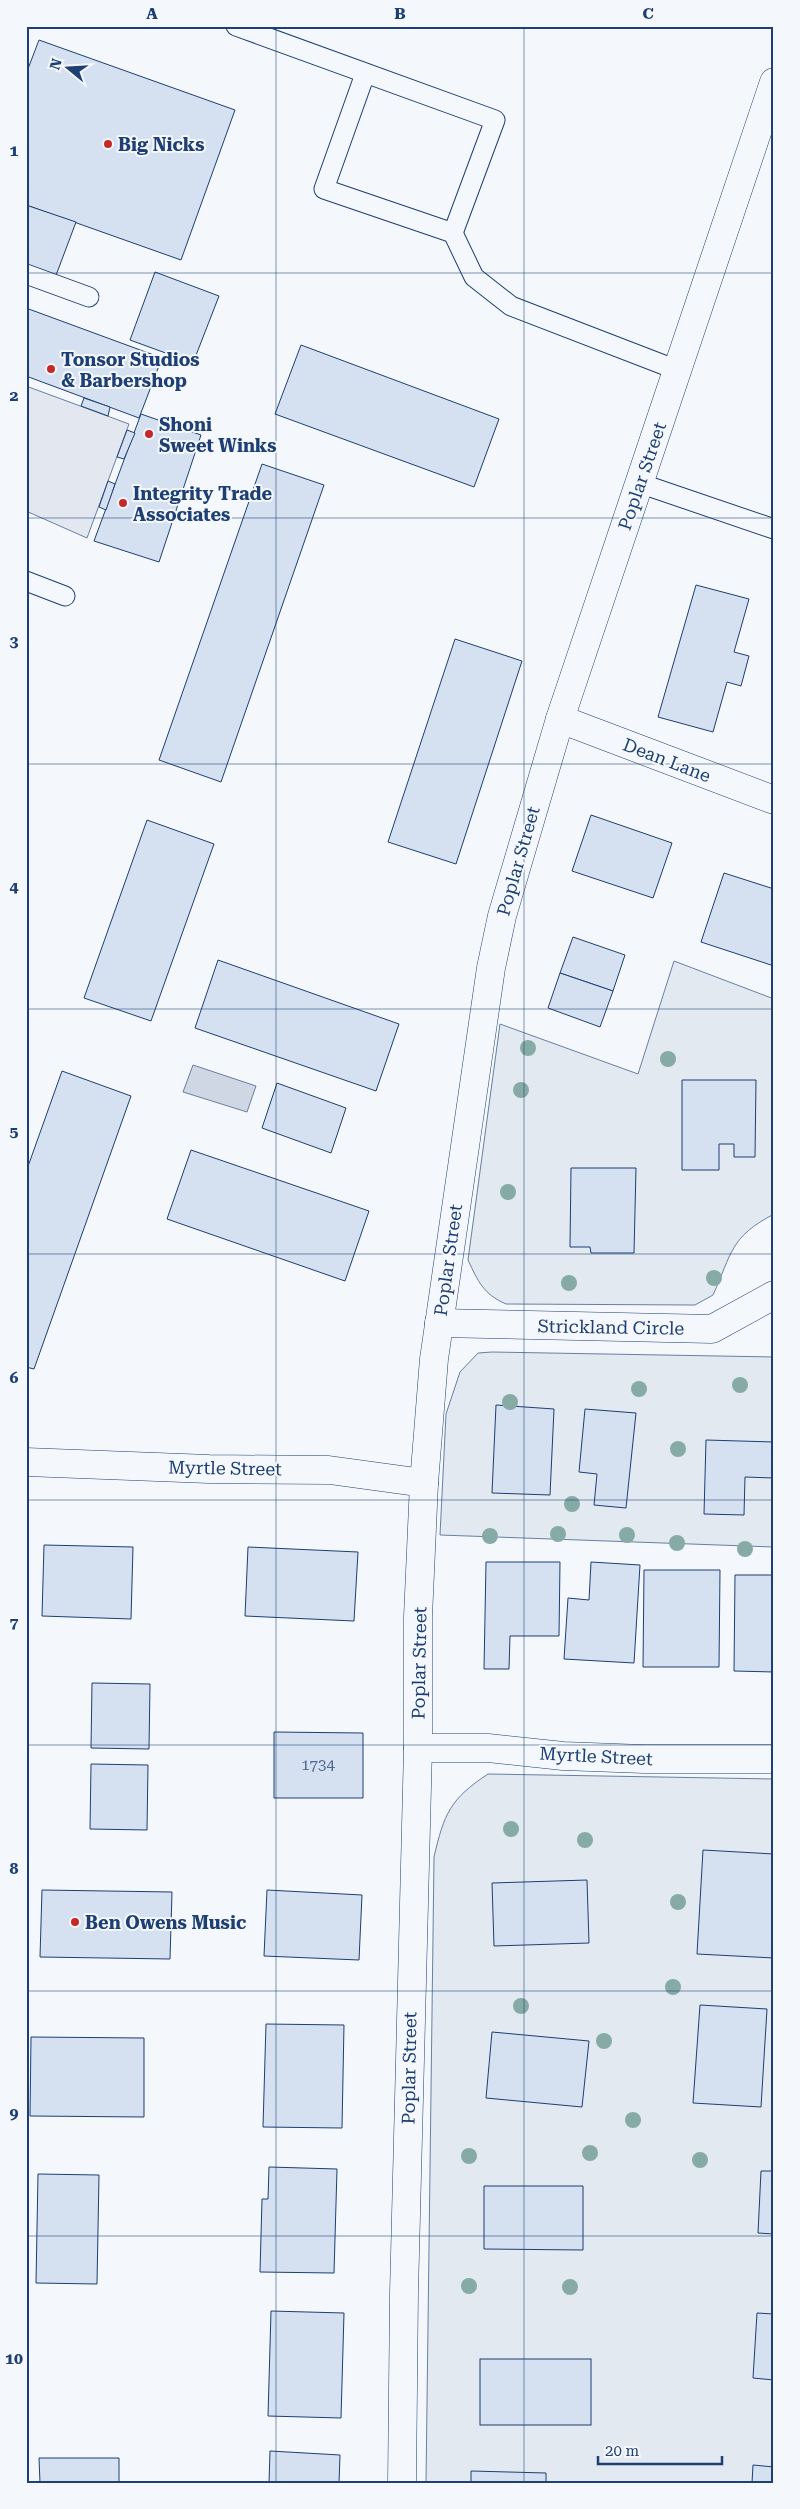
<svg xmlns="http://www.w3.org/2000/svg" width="800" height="2509" font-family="'Roboto Serif',serif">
<rect width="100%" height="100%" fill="#f4f7fb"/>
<g fill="#e3e9f0" stroke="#687fa3">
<path d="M 674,961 L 774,999 L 774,1214 C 730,1237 732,1253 713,1295 L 695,1305 L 506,1304 C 483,1294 478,1281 468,1260 L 500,1024 L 638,1074 Z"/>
<polygon points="492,1352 774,1357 774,1547 440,1535 446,1414 460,1372 478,1353"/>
<path d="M 488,1774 L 774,1779 L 774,2483 L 426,2483 L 434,1857 C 444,1814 450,1799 488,1774 Z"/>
</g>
<polygon fill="#e3e8f0" stroke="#687fa3" points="26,386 129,424 87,538 26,511"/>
<polygon fill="#cfd7e4" stroke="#687fa3" points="193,1065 256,1086 247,1112 183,1092"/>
<g fill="#d5e0f0" stroke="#1d3f73">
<polygon points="39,40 235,110 181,260 26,205 26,74"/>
<polygon points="26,205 76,222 55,278 26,267"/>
<polygon points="155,272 219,296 193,363 130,340"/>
<polygon points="26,308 162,358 139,418 26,376"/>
<polygon points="301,345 499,419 474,487 275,414"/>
<polygon points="84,398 110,407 108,416 81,406"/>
<polygon points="141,414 201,435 159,562 94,541"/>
<polygon points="127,430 135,433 124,459 117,457"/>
<polygon points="262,464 324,485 221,782 159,760"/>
<polygon points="108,481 115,484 106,510 99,507"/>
<polygon points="696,585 749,599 734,652 749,656 741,686 727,682 713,732 658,717"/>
<polygon points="455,639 522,661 456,864 388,842"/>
<polygon points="591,815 672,843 653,898 572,871"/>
<polygon points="147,820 214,844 151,1021 84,998"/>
<polygon points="724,873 774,889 774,966 701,942"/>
<polygon points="573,937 625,955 613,991 560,973"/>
<polygon points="218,960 399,1024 376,1091 195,1028"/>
<polygon points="560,973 613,991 600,1027 548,1008"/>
<polygon points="62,1071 131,1096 34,1369 26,1367 26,1172"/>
<polygon points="682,1080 756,1080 755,1157 734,1157 734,1144 719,1144 719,1170 682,1170"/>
<polygon points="277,1083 346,1108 331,1153 262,1128"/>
<polygon points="191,1150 369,1211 345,1281 167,1219"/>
<polygon points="571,1168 636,1168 634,1253 591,1253 590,1247 570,1247"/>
<polygon points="496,1405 554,1409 550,1495 492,1493"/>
<polygon points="585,1409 636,1413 626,1508 594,1505 597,1474 579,1472"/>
<polygon points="706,1440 774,1442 773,1478 745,1477 744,1515 704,1514"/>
<polygon points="44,1545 133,1547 131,1619 42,1616"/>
<polygon points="248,1547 358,1552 354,1621 245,1616"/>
<polygon points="486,1562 560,1562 559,1636 510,1636 509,1669 484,1669"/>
<polygon points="591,1562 640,1565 634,1663 564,1659 568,1598 589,1600"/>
<polygon points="644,1570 720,1570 719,1667 643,1667"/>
<polygon points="735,1575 774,1575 774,1672 734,1671"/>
<polygon points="92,1683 150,1684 149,1749 91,1748"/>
<polygon points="274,1732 363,1733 363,1798 274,1798"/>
<polygon points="91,1764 148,1765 147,1830 90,1829"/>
<polygon points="703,1850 774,1854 774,1958 697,1954"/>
<polygon points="587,1880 589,1943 494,1946 492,1883"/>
<polygon points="42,1890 172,1892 170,1959 40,1957"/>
<polygon points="267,1890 362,1895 359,1960 264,1956"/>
<polygon points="700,2005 767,2009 761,2107 693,2103"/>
<polygon points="266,2024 344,2025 342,2128 263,2127"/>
<polygon points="492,2032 589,2041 582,2107 486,2098"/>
<polygon points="31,2037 144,2038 144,2117 30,2116"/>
<polygon points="269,2167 337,2169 334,2273 260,2272 262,2199 268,2199"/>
<polygon points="761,2171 774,2171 774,2234 758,2233"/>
<polygon points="38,2174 99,2175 97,2284 36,2283"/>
<polygon points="484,2186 583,2186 583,2250 484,2249"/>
<polygon points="271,2311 344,2313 341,2418 268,2416"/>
<polygon points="757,2313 774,2314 774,2380 753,2378"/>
<rect x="480" y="2359" width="111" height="66"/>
<polygon points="270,2451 340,2455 339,2483 269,2483"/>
<polygon points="39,2458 119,2458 119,2483 40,2483"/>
<polygon points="753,2465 774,2467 774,2483 752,2483"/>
<polygon points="471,2471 546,2473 546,2483 471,2483"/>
</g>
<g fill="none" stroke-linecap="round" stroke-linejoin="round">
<defs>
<g id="service">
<polyline points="236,26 495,120 453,233 324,189 365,74"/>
<polyline points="453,233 474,277 511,306 677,370"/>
<polyline points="26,274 89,297"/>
<polyline points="639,483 774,529"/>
<polyline points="26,581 65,596"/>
</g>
<g id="minor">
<polyline points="560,719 774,800"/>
<polyline points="439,1323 712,1329 774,1295"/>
<polyline points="26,1462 209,1469 329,1470 424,1483"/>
<polyline points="418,1748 488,1748 563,1756 644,1759 774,1759"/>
<polyline points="402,2483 404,2293 418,1748 418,1617 424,1483 434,1359 491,968 502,916 560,719 774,82"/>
</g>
</defs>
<use href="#service" stroke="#1d3f73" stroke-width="21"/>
<use href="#minor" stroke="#1d3f73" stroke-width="29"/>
<use href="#service" stroke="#f4f7fb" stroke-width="19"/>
<use href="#minor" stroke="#f4f7fb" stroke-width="28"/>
</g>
<g fill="#86aba6">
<circle cx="528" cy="1048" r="8"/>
<circle cx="668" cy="1059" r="8"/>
<circle cx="521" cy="1090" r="8"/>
<circle cx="508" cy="1192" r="8"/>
<circle cx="714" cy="1278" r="8"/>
<circle cx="569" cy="1283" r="8"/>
<circle cx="740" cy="1385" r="8"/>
<circle cx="639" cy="1389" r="8"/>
<circle cx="510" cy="1402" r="8"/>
<circle cx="678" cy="1449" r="8"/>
<circle cx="572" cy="1504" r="8"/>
<circle cx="558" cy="1534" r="8"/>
<circle cx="627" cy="1535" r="8"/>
<circle cx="490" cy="1536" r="8"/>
<circle cx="677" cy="1543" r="8"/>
<circle cx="745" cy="1549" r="8"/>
<circle cx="511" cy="1829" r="8"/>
<circle cx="585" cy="1840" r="8"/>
<circle cx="678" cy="1902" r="8"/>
<circle cx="673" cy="1987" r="8"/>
<circle cx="521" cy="2006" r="8"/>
<circle cx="604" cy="2041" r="8"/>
<circle cx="633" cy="2120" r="8"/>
<circle cx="590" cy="2153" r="8"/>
<circle cx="469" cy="2156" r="8"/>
<circle cx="700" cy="2160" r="8"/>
<circle cx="469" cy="2286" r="8"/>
<circle cx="570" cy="2287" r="8"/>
</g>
<path fill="none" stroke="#1d3f73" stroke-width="1" stroke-opacity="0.55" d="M 276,26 L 276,2483M 524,26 L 524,2483M 26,273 L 774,273M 26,518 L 774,518M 26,764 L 774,764M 26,1009 L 774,1009M 26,1254 L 774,1254M 26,1500 L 774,1500M 26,1745 L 774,1745M 26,1991 L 774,1991M 26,2236 L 774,2236"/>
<g fill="#c62828" stroke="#f4f7fb" stroke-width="2">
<circle cx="108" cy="144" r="5"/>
<circle cx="51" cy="369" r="5"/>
<circle cx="149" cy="434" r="5"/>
<circle cx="123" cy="503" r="5"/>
<circle cx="75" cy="1922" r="5"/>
</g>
<g text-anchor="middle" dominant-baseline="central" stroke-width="4" stroke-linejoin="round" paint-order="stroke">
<g font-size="15" fill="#4b6792">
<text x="318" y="1765">1734</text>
</g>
<g font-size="18" font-weight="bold" fill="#1d3f73" stroke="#f4f7fb" text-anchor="start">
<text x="118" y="144">Big Nicks</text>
<text x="61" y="359">Tonsor Studios<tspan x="61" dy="21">&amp; Barbershop</tspan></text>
<text x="159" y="424">Shoni<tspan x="159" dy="21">Sweet Winks</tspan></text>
<text x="133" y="493">Integrity Trade<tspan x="133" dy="21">Associates</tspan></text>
<text x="85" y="1922">Ben Owens Music</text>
</g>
<g font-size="18" fill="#1d3f73" stroke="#f4f7fb">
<text transform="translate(642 476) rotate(-71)">Poplar Street</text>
<text transform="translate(667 760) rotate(21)">Dean Lane</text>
<text transform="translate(518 861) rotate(-74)">Poplar Street</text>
<text transform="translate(448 1260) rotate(-82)">Poplar Street</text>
<text transform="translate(611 1327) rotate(1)">Strickland Circle</text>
<text transform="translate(225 1468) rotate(1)">Myrtle Street</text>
<text transform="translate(419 1663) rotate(-89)">Poplar Street</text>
<text transform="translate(596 1756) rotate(3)">Myrtle Street</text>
<text transform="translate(409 2068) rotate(-89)">Poplar Street</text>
</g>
</g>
<rect width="800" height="2509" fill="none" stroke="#f4f7fb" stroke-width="55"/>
<g transform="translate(68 68) rotate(288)" stroke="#f4f7fb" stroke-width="4" paint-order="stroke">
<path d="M0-4L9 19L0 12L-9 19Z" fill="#1d3f73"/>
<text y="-8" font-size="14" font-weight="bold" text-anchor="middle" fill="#1d3f73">N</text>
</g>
<path d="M598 2456v8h124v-8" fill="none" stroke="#1d3f73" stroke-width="2.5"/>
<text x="605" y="2456" font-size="15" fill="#1d3f73" stroke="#f4f7fb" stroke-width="4" paint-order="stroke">20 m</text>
<rect x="28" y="28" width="744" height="2454" fill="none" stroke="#1d3f73" stroke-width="2"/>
<g font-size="16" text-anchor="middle" font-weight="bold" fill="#1d3f73">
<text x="152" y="19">A</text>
<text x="400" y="19">B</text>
<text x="648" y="19">C</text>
<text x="14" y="156">1</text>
<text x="14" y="401">2</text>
<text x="14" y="647">3</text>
<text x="14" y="892">4</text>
<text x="14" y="1137">5</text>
<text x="14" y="1383">6</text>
<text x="14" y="1628">7</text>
<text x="14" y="1874">8</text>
<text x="14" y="2119">9</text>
<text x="14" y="2364">10</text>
</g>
</svg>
